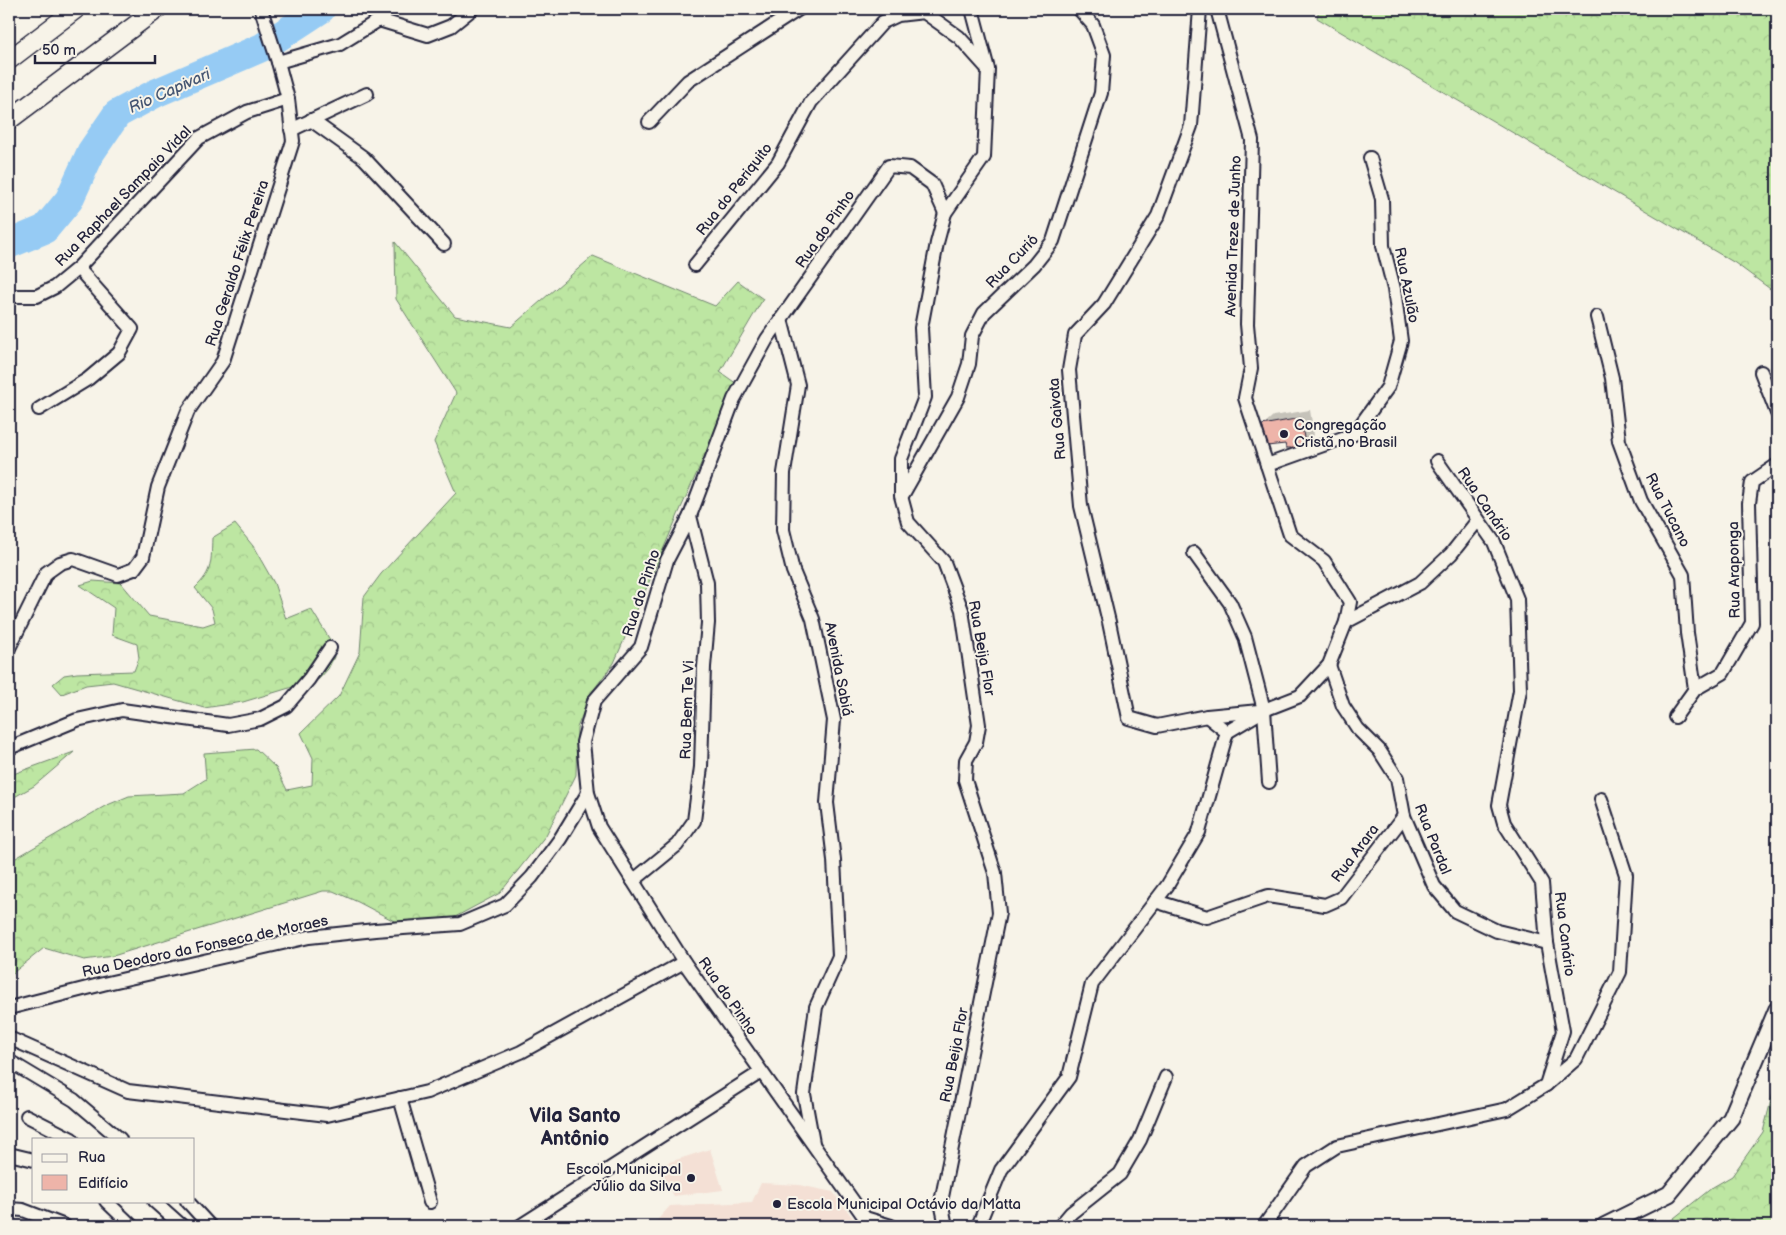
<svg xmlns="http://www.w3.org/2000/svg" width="1786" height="1235" font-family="'Balsamiq Sans',sans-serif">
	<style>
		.built { fill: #f4e0d5 }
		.forest { fill: url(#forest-crowns); stroke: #70846e }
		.shadow { fill: #0003 }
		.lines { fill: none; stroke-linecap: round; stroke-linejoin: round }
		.river { stroke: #96cbf4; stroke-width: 29 }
		.building { fill: #eeb4a9; stroke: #22223b }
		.minor-casing { stroke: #22223b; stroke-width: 16 }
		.tertiary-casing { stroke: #22223b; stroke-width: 19 }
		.secondary-casing { stroke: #22223b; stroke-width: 21 }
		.minor { stroke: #f7f3e8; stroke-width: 12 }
		.tertiary { stroke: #f7f3e8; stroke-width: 15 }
		.secondary { stroke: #f7f3e8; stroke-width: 18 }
		.poi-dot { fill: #22223b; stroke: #f7f3e8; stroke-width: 2 }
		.labels { text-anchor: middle; stroke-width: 4; stroke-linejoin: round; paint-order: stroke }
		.street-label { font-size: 15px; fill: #22223b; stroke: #f7f3e8 }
		.poi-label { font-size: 15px; fill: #22223b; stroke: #f7f3e8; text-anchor: start }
		.water-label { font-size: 16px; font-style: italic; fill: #455572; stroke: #f7f3e8 }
		.district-label { font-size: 20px; font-weight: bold; fill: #22223b; stroke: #f7f3e8 }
	</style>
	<defs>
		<pattern id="forest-crowns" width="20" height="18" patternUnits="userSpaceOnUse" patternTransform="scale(1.25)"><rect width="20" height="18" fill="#bde6a2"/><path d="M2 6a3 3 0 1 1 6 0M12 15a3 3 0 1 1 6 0" fill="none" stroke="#a2c58c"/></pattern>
	</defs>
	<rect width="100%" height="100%" fill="#f7f3e8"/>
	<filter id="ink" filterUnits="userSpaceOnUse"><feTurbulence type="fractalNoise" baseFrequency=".02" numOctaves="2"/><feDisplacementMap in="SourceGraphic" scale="10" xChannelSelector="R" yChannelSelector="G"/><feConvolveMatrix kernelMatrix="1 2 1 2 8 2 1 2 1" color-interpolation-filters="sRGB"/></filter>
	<g filter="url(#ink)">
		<!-- built -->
		<g class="built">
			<path d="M710,1149L723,1190L674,1196L657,1166Z"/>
			<path d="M761,1183L799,1185L833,1192L859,1226H652L670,1206L752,1202Z"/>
		</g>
		<!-- forest -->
		<g class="forest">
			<path d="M1319,9H1777V294L1735,263L1317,18Z"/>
			<path d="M395,242L455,316L511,327L593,256L715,306L738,281L763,299L720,372L737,384L681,508L614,663L591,693L577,728L576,775L546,835L500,893L455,917L427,923H398L358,902L333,891H323L113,956L84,960L44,948L9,976V862L105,806L129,796L184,793L206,779L204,753L256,749L276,768L287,790L312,785L313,758L301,733L339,696L360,652L364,597L381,574L456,493L434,442L456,393L396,299Z"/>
			<path d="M235,524L253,546L274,583L286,619L311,609L332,643L334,657L328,669L319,679L306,683L243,702L204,708L113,682L86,685L62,694L53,684L64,675L77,673L134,671L139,658L137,644L112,635L114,608L80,585L93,581L121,583L149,616L203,626L215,622L212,609L195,588C213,571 211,562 212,538Z"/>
			<path d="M74,752L34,786L9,800V777L16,773Z"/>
			<path d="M1777,1077V1226H1664L1713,1187L1732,1176L1763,1132Z"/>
		</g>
		<!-- shadow -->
		<path class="shadow" d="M1310,410L1314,435L1300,449L1286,442L1263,425L1273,416Z"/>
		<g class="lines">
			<!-- river -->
			<path class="river" d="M9,244L45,229L69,200L91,152L117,114L156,93L263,47L321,9"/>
		</g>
		<!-- building -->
		<path class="building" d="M1301,418L1305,445L1299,446L1300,450L1292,451L1291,448H1286L1285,444L1267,446L1262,425Z"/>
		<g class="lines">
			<!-- minor casing -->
			<g class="minor-casing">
				<g id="minor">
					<path d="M1200,9L1191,126L1158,216L1104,304L1075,335L1069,370L1081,506L1109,622L1129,718L1157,726L1207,716L1227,732"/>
					<path d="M1217,9L1252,140L1247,324L1251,368L1245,398L1290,535L1324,561L1350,602L1346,622L1329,665L1300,696L1264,710L1227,732"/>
					<path d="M278,62L340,44L379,20L428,35L451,26L472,9"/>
					<path d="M311,120L364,158L444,244"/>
					<path d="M649,122L688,81L799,9"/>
					<path d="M291,130L367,94"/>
					<path d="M695,265L778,163L811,102L883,22L898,15L924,12L959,37L986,67"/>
					<path d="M9,296H37L55,287L78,268L199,138L247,112L288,99"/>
					<path d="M1597,317L1612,378L1619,441L1641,501L1683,575L1687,633L1695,689"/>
					<path d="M781,319L798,385L784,473L783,530L793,571L813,619L834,720L827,803L834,860L839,956L816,1007L804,1094L813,1143"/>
					<path d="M1761,372L1777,413"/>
					<path d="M39,409L88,379L119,353L132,329L78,268"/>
					<path d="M1267,465L1354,434L1388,387L1401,341L1394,289L1383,246L1382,199L1370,158"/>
					<path d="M903,494L958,397L969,364L972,336L984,313L1034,265L1053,241L1101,93L1104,55L1093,25L1079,9"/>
					<path d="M1194,553L1230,603L1245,637L1264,710L1269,782"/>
					<path d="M1346,622L1420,583L1451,554L1478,520"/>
					<path d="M9,648L46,573L60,563L73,559L118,575L134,569L143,557L158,487L188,411L223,361L293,141L288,99L278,62L261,9"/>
					<path d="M1329,665L1343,706L1358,729L1379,750L1397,778L1404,816L1434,886L1455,911L1497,931L1547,943"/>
					<path d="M1207,716L1259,711"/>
					<path d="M1675,717L1695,689L1723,673L1752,623L1749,503L1752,482L1777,465"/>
					<path d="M9,748L77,720L122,710L228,725L260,719L286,706L309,679L330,648"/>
					<path d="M633,881L677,845L694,821L701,767L704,667L708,623L707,583L690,516"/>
					<path d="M1155,901L1207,917L1268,896L1325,905L1341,898L1404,816"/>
					<path d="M9,1008L103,984L309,937L375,930L460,924L505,905L532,877L560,839L588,793"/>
					<path d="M9,1038L128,1091L327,1115L427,1092L521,1052L684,962"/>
					<path d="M9,1061L74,1100L120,1139"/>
					<path d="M1546,1085L1576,1059L1620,972L1626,875L1601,799"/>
					<path d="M400,1098L430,1202"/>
					<path d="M27,1116L72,1139"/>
					<path d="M9,1154L34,1160"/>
					<path d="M106,1201L132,1226"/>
					<path d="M154,1201L182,1226"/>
					<path d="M187,1201L210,1226"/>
					<path d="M9,1209L23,1210L65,1226"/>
					<path d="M520,1226L761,1072"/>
					<path d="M891,1226L865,1218L684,962L599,827L588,793L583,742L594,701L641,647L667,560L690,516L734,399L767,339L889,166L910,168L932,184L945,213"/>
					<path d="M946,1226L941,1202L999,913L995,873L965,780L966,760L976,742L979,725L962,610L944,562L908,522L901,496V459L925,397L921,328L937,243L945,213L984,157L988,69L972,9"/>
					<path d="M978,1226L1001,1170L1069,1077L1092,984L1167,886L1199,832L1227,732"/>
					<path d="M1060,1226L1071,1213L1120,1174L1140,1140L1166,1077"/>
					<path d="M1264,1226L1306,1166L1337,1146L1507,1109L1546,1085L1563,1031L1547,943L1542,883L1504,823L1499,805L1520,690L1517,599L1494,542L1437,461"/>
				</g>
			</g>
			<!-- tertiary casing -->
			<g class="tertiary-casing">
				<path id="tertiary" d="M1604,1226L1669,1194L1731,1118L1777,1009"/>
			</g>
			<!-- secondary casing -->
			<g class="secondary-casing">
				<g id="secondary">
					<path d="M9,60L76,9"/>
					<path d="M9,120L157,9"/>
				</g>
			</g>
			<!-- minor -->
			<use href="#minor" class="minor"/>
			<!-- tertiary -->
			<use href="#tertiary" class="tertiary"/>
			<!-- secondary -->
			<use href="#secondary" class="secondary"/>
		</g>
	</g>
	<!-- markers -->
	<g class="poi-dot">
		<circle cx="1284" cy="434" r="5"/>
		<circle cx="691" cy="1178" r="5"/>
		<circle cx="777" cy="1204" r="5"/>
	</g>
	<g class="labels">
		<!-- street labels -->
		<g class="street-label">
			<text transform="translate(734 189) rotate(-52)" y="5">Rua do Periquito</text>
			<text transform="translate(123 196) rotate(-46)" y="5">Rua Raphael Sampaio Vidal</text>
			<text transform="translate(825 229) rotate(-55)" y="5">Rua do Pinho</text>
			<text transform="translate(1233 236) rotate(-88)" y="5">Avenida Treze de Junho</text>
			<text transform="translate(1012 261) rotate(-46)" y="5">Rua Curió</text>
			<text transform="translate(237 263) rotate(-72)" y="5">Rua Geraldo Félix Pereira</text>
			<text transform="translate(1407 285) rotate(79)" y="5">Rua Azulão</text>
			<text transform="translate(1057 419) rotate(-95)" y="5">Rua Gaivota</text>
			<text transform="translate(1485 504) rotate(56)" y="5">Rua Canário</text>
			<text transform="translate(1668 510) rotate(63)" y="5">Rua Tucano</text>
			<text transform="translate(1734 570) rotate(-91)" y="5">Rua Araponga</text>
			<text transform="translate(641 593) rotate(-72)" y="5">Rua do Pinho</text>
			<text transform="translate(982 648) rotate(80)" y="5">Rua Beija Flor</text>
			<text transform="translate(839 669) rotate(79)" y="5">Avenida Sabiá</text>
			<text transform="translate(687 710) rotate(-88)" y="5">Rua Bem Te Vi</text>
			<text transform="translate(1433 839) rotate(68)" y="5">Rua Pardal</text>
			<text transform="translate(1355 853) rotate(-53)" y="5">Rua Arara</text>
			<text transform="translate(1565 934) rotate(83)" y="5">Rua Canário</text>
			<text transform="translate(205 946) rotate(-12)" y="5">Rua Deodoro da Fonseca de Moraes</text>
			<text transform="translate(728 996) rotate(55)" y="5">Rua do Pinho</text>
			<text transform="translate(954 1055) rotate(-79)" y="5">Rua Beija Flor</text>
		</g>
		<!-- poi labels -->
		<g class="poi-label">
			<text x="1294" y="430">Congregação<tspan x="1294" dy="17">Cristã no Brasil</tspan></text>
			<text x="681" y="1174" text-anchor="end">Escola Municipal<tspan x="681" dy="17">Júlio da Silva</tspan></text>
			<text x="787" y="1209">Escola Municipal Octávio da Matta</text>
		</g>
		<!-- water labels -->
		<g class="water-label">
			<text transform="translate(169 90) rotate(-24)" y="6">Rio Capivari</text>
		</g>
		<!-- district labels -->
		<g class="district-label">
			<text x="575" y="1122">Vila Santo<tspan x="575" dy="23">Antônio</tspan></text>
		</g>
	</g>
	<!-- margin -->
	<rect width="1786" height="1235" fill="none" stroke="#f7f3e8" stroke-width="30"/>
	<rect x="15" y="15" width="1756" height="1205" fill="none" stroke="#22223b" stroke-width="2" filter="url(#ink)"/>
	<!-- legend -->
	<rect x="32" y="1138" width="162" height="65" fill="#f7f3e8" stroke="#a29fa3"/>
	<rect x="42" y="1154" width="25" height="8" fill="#f7f3e8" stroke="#a29fa3"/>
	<text x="78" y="1162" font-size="15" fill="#22223b">Rua</text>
	<rect x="42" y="1175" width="25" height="15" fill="#eeb4a9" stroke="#a29fa3"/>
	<text x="78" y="1188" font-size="15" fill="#22223b">Edifício</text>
	<!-- scale -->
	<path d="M35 55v8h120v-8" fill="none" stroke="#22223b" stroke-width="2.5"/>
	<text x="42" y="55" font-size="15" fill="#22223b" stroke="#f7f3e8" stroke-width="4" paint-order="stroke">50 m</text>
</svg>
